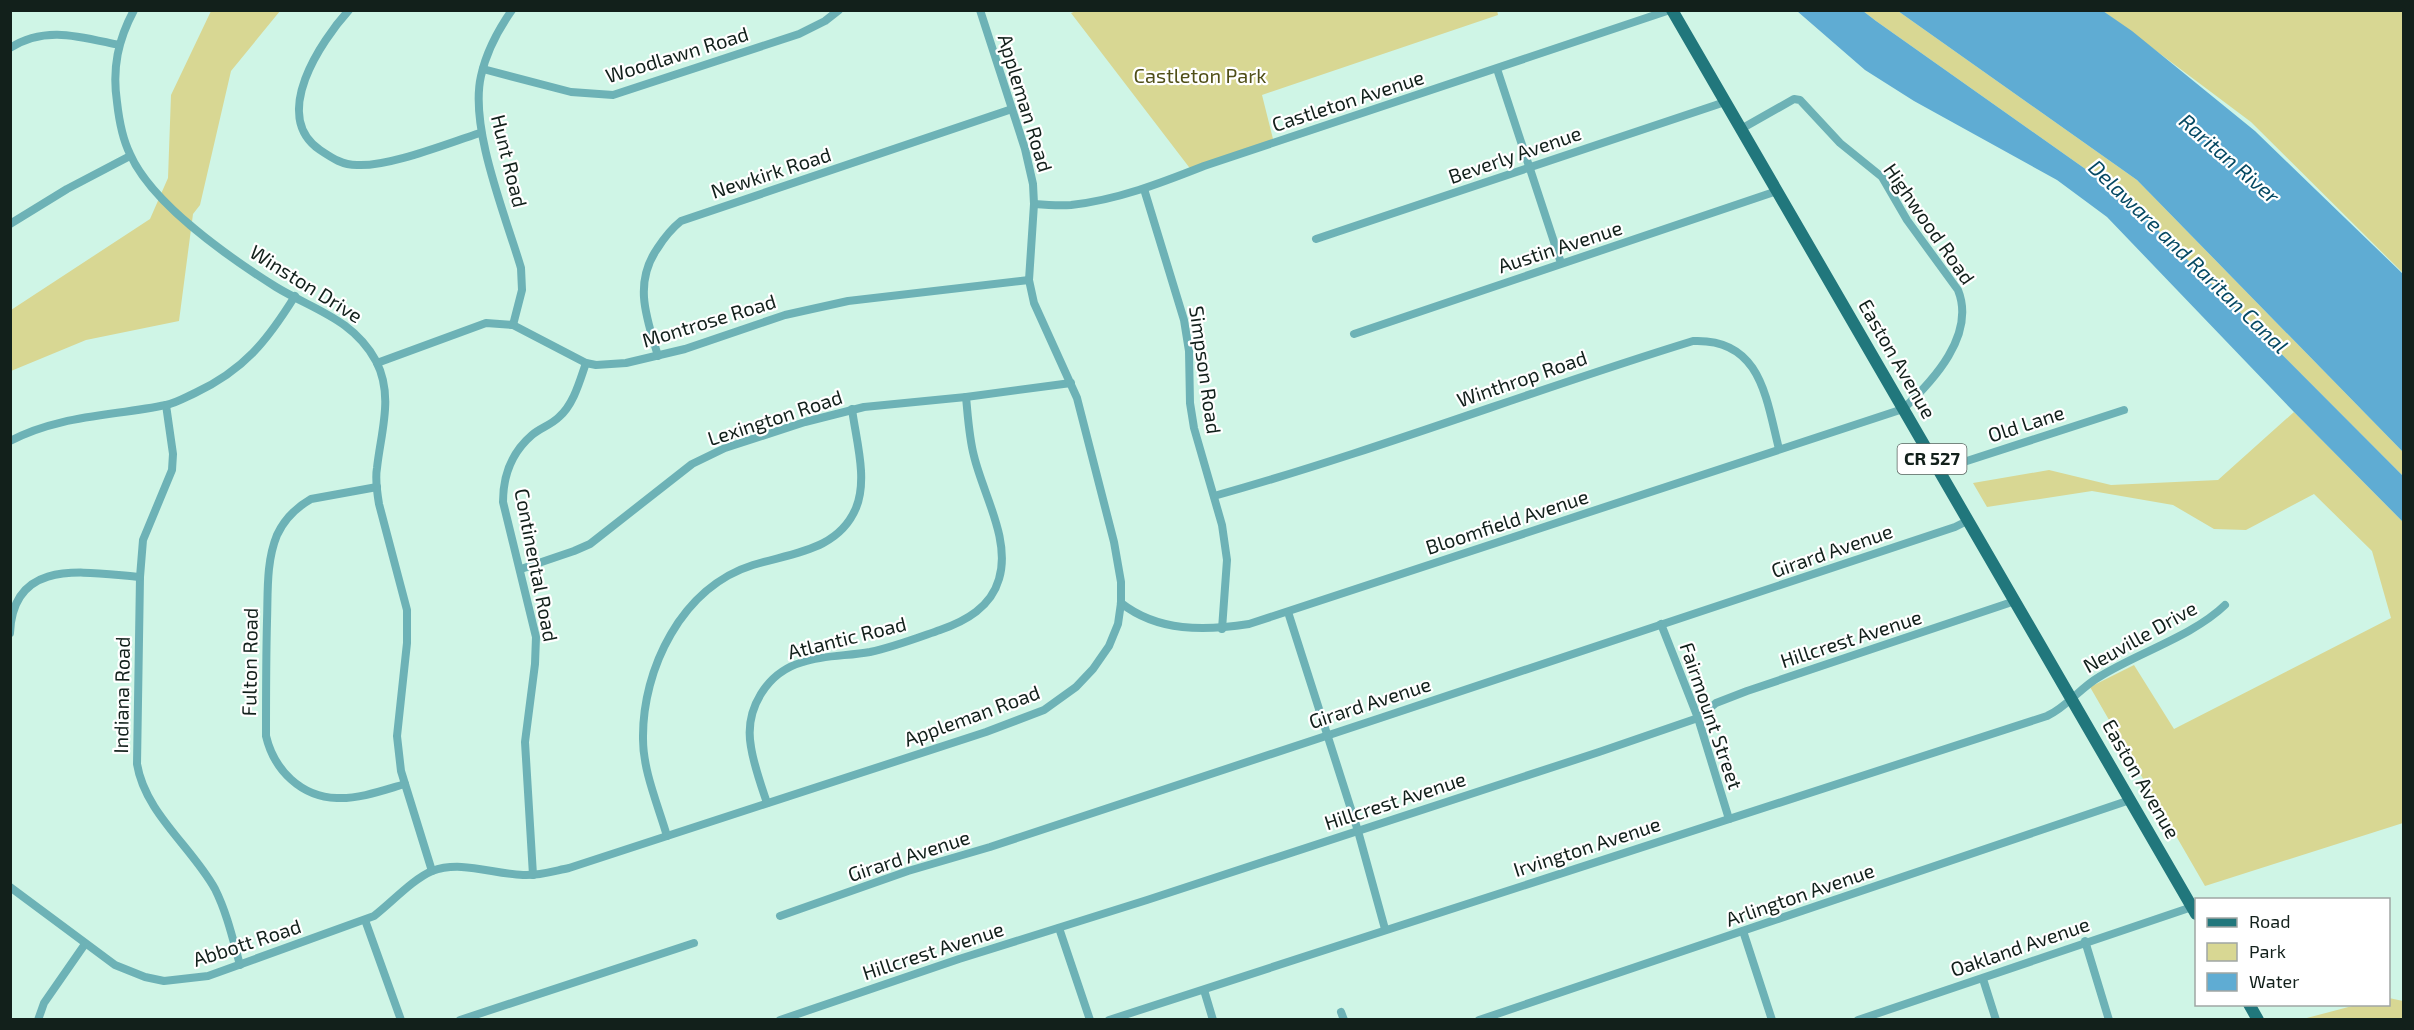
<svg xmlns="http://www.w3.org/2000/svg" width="2414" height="1030" font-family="'Exo 2',sans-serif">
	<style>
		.green { fill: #d8d793 }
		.water { fill: #5facd3 }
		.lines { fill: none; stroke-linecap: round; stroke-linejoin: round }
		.street { stroke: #6db2b6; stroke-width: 8 }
		.primary { stroke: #21777c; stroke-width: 12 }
		.labels { text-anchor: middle; stroke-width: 4.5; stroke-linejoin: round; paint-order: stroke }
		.shield { fill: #fff; stroke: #59635f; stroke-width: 1.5 }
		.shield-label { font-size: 18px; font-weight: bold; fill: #12201b }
		.street-label { font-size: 20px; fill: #12201b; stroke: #fff }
		.park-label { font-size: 20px; fill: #504f18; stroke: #fff }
		.water-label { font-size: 21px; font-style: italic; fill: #054963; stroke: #fff }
	</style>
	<rect width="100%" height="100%" fill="#cff5e6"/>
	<!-- green -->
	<g class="green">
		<path d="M1079,10H1497L1498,15L1262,95L1274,143L1192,171L1071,13Z"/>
		<path d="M211,11H280L231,71L200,205L193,214L179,321L86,340L11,371V310L150,219L168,178L171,95Z"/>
		<path d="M1863,11H1898L2137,180L2403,452V476L2125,197L1876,21Z"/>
		<path d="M2103,11H2403V273L2251,122Z"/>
		<path d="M2294,412L2403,522V823L2205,886L2090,687L2134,665L2174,729L2391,618L2372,551L2314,494L2246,530L2214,529L2173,505L2092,491L1987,507L1973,483L2049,470L2111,485L2218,480Z"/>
		<path d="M2389,998L2403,1001V1019H2303L2356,1005L2388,1004Z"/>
	</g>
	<!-- water -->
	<g class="water">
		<path d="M1797,11H1863L1876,21L2125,197L2403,476V522L2294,412L2107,217L2057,180L1914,101L1865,70Z"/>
		<path d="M1898,11H2103L2132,31L2255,131L2403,274V452L2137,180Z"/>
	</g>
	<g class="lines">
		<!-- street -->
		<g class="street">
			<path d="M134,10C118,40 112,68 117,102C119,120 122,138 130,154C152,204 230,258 276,287C314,310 353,319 376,361C394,396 381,431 377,468C375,479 377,492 379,504L407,610V643L397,736L401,771L432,871"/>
			<path d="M349,10C321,41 270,116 320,150C332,158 342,165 357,165C389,167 448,143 480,133"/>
			<path d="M512,10C498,30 486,53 481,76C469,128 506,217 521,268L522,290L513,325"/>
			<path d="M10,48C45,25 81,37 119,45"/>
			<path d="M483,69L571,92L613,95L799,34L825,21L839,10"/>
			<path d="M1497,69L1561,263"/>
			<path d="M1144,189L1184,320L1189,351L1190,403L1194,428L1222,525L1227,560L1222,629"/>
			<path d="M1034,204C1046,205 1059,206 1071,205C1117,200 1161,183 1204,166L1670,10"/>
			<path d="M10,224L67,189L130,156"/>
			<path d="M1316,239L1725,102"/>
			<path d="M1354,334L1777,191"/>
			<path d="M658,356C647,319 633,284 657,249C664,238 671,229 681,221L1012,109"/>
			<path d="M377,363L486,323L513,325L586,363L596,365L626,363L685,349L785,315L848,301L1029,280"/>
			<path d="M166,405L173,454L172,470L143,540L140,577L137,764C145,813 192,847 215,889C227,913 233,940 240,965"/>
			<path d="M10,441C59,415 113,416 166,405C176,403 186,397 195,393C244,370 267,341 295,296"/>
			<path d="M1939,470L2124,410"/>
			<path d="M377,487L311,499C297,507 284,520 277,535C266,562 268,592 267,621C266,659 266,698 266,736C274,770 301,797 337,798C360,799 384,790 405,784"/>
			<path d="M1214,496C1376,451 1533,390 1693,341C1761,338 1766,398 1779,449"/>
			<path d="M521,569L574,551L590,544L692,464L725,448L805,422L864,407L966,397L1071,383"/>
			<path d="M1121,603C1158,632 1205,631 1249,624L1903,409C1933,381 1976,335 1958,290L1907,220L1882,177L1840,143L1800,100L1794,99L1741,129"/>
			<path d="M1288,612L1358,831L1385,929"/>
			<path d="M1661,624L1698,718L1729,819"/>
			<path d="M10,633C13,556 87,573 140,577"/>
			<path d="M767,803C761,785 754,766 751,747C744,709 767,672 803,662C824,655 848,656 870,652C894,647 917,638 940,630C966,621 991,607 999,579C1011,540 983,494 974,456C969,437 968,417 966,397"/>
			<path d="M667,836C658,805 643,771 643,739C642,669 682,587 753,565C791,553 838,551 856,508C868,479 856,440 852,409"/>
			<path d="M533,875L525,742L535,664L536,637L503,502C503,476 511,453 532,435C540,428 551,425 559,417C574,404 580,380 586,363"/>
			<path d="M10,887L115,965L145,977L164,981L208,976L374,916C391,903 413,879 432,871C461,860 493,874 523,875C538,876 554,871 569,868L986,732L1044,710L1076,687L1093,669L1109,646L1118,624L1121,603V582L1114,542L1077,398L1034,303L1029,280L1034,204L1033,184L1025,149L980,10"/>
			<path d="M780,916L908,871L990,847C1312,741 1633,634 1955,527L1969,520"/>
			<path d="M365,920L401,1020"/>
			<path d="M1059,928L1090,1020"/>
			<path d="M1743,931L1772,1020"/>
			<path d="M2085,941L2109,1020"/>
			<path d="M1983,979L1996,1020"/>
			<path d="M1204,990L1213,1020"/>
			<path d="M1341,1012L1344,1020"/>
			<path d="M38,1020L44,1003L85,944"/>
			<path d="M460,1020L694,943"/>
			<path d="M780,1020L959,959L1147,900L1599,752L1698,718L1716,703L1747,691L2015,601"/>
			<path d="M1109,1020L2047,716C2067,707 2080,688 2099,677C2137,653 2193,636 2225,605"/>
			<path d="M1479,1020L2130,800"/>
			<path d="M1858,1020L2192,907"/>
		</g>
		<!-- primary -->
		<g class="primary">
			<path d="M1672,10L2196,914"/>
			<path d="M2249,1004L2258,1020"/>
		</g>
	</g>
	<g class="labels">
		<!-- shield labels -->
		<rect class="shield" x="1897.5" y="444" width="69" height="30" rx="4.5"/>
		<g class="shield-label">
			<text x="1932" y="465">CR 527</text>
		</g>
		<!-- street labels -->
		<g class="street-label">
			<text transform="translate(677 55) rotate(-17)" y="7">Woodlawn Road</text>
			<text transform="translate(1348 101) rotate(-18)" y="7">Castleton Avenue</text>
			<text transform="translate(1025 103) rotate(73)" y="7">Appleman Road</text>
			<text transform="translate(1515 155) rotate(-19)" y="7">Beverly Avenue</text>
			<text transform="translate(509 161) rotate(76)" y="7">Hunt Road</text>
			<text transform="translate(771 173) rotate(-18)" y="7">Newkirk Road</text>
			<text transform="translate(1929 224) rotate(55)" y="7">Highwood Road</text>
			<text transform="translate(1560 247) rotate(-18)" y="7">Austin Avenue</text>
			<text transform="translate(306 284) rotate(32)" y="7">Winston Drive</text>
			<text transform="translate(709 321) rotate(-17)" y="7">Montrose Road</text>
			<text transform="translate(1897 359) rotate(60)" y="7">Easton Avenue</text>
			<text transform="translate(1205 370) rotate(82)" y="7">Simpson Road</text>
			<text transform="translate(1522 379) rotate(-19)" y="7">Winthrop Road</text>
			<text transform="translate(775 418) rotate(-18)" y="7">Lexington Road</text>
			<text transform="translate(2026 424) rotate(-18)" y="7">Old Lane</text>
			<text transform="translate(1507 522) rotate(-18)" y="7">Bloomfield Avenue</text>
			<text transform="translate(1832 551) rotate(-19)" y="7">Girard Avenue</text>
			<text transform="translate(536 565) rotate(79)" y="7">Continental Road</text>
			<text transform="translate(2140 637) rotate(-29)" y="7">Neuville Drive</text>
			<text transform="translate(847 638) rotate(-14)" y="7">Atlantic Road</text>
			<text transform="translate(1851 639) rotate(-18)" y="7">Hillcrest Avenue</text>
			<text transform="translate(250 662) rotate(-89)" y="7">Fulton Road</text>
			<text transform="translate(122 695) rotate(-89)" y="7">Indiana Road</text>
			<text transform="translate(1370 703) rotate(-18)" y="7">Girard Avenue</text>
			<text transform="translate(972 716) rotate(-20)" y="7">Appleman Road</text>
			<text transform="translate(1711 716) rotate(71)" y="7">Fairmount Street</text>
			<text transform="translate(2141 779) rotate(60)" y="7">Easton Avenue</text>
			<text transform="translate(1395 801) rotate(-18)" y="7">Hillcrest Avenue</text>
			<text transform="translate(1587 847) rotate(-18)" y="7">Irvington Avenue</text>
			<text transform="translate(909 856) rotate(-18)" y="7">Girard Avenue</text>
			<text transform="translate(1800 895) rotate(-19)" y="7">Arlington Avenue</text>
			<text transform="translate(247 943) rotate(-18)" y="7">Abbott Road</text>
			<text transform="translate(2020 947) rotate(-19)" y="7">Oakland Avenue</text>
			<text transform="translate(933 951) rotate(-18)" y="7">Hillcrest Avenue</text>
		</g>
		<!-- park labels -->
		<g class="park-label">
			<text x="1200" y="83">Castleton Park</text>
		</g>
		<!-- water labels -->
		<g class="water-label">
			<text transform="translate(2229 159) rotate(41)" y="7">Raritan River</text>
			<text transform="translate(2188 257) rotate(44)" y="7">Delaware and Raritan Canal</text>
		</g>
	</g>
	<!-- border -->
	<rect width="2414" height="1030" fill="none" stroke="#12201b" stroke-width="24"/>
	<!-- legend -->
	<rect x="2195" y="898" width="195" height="108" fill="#ffffff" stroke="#a0a6a4" stroke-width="1.5"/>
	<rect x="2207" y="918" width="30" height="9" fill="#21777c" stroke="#a0a6a4" stroke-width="1.5"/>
	<text x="2249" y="928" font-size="18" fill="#12201b">Road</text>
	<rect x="2207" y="943" width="30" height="18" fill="#d8d793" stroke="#a0a6a4" stroke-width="1.5"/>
	<text x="2249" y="958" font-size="18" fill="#12201b">Park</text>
	<rect x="2207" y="973" width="30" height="18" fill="#5facd3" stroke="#a0a6a4" stroke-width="1.5"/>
	<text x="2249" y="988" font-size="18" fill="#12201b">Water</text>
</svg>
